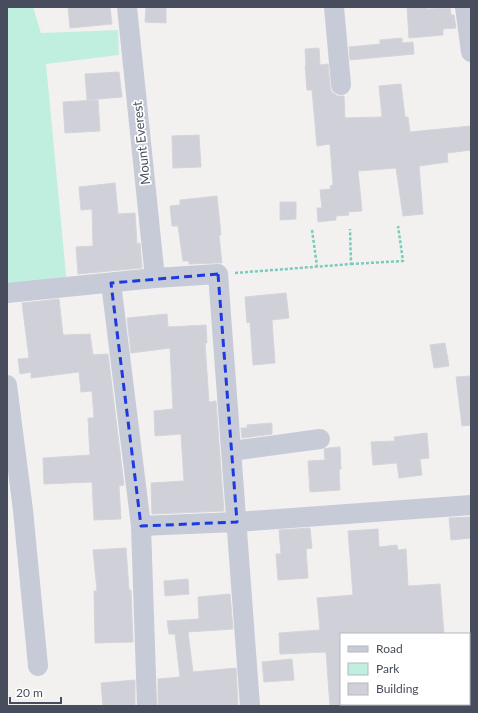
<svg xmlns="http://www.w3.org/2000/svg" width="478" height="713" font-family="Lato,sans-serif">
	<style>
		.green { fill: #c0efe0 }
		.building { fill: #d0d1d8; stroke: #d4d4db }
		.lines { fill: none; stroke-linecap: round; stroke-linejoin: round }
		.path { stroke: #79ccbb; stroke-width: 2.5; stroke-dasharray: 3 2; stroke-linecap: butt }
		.street { stroke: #c7cbd8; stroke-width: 20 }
		.marked { fill: none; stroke: #1d3ae0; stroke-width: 3; stroke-dasharray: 8 5; stroke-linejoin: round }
		.labels { text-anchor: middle; stroke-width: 3.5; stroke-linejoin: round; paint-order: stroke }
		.street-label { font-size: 13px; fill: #484d5e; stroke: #fff }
	</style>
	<rect width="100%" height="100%" fill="#f3f1f0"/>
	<!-- green -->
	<path class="green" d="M7,7H33L41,33L118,30L119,55L46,64L67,285L8,289L7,277Z"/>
	<!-- building -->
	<g class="building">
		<path d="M68,7H110L112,24L70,28Z"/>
		<path d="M407,7H426L427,9L450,8L451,15H454L456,28L443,29V35L409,38Z"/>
		<path d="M146,8H166V23L145,22Z"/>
		<path d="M402,38V43L413,42L414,54L350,60L349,47L380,44V40Z"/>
		<path d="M319,48L320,65L328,64L330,86L331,91L337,96H344L345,118L382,117L379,86L401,84L405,117H408L410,132L471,126V150L447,153L448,162L419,166L423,214L403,216L396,168L358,171L362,211L348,212L349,215L336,216V220L318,222L317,208H322L320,190L331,189L330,186L333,185L330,144L317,146L312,90H307L305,66H306L305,49Z"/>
		<path d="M119,72L122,97L87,100L85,74Z"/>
		<path d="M98,100L100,131L65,133L63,102Z"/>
		<path d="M199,135L201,167L173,168L172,136Z"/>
		<path d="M115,183L118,214L135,213L137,244L140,243L142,268L78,274L76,247L93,246L92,209L81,210L79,187Z"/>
		<path d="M217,196L221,235H219L222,263H217L189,264V261H183L178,226H172L170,206L180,205V200Z"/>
		<path d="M280,202H296V219L280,220Z"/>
		<path d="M286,293L289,318L272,320L275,363L253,365L250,322L247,323L245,297Z"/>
		<path d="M59,299L63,335L90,334L93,355L108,354L124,485L119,486L121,519L94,520L92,482L44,484L43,458L90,455L88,418H94L92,391L81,392L79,372L31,378V372L20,374L18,359L29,358L22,303Z"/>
		<path d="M167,314L168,327L206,325L207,343H205L209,402L216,401L224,511L152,514L151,483L184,481L181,434L155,436L154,411L173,409L170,348L131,353L127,318Z"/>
		<path d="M445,343L449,366L434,368L430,345Z"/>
		<path d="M470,376L471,425L462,426L456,377Z"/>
		<path d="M272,423V434L242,438L241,428H247V425Z"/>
		<path d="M427,433L429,458L420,459L422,475L399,478L397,463L373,465L371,442L395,441L394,437Z"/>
		<path d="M340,447L341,469H339L340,490L310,492L308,461L325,460L324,449L328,448Z"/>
		<path d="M471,517V538L451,540L449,518Z"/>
		<path d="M310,528L312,548L306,549L308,578L278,580L276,554H281L279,530Z"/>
		<path d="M378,529L379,547L397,545L398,550L406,549L408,586L440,584L444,634H341V706H330L326,652L280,654L279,633L320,630L317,598L353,595L348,531Z"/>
		<path d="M126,548L129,590H131L133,642L95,643L94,591H97L93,550Z"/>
		<path d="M188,579L189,594L165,596L164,581Z"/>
		<path d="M230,594L233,629L188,632L193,672L236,668L238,706H158V679L180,677L175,634H169L167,621L199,619L198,597Z"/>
		<path d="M292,659L294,680L264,682L262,662Z"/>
		<path d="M135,680V706H103L101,683Z"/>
	</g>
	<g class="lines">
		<!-- path -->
		<g class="path">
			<path d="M312,230L317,266"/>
			<path d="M351,264L403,261L398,226"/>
			<path d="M235,273L351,264L350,229"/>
		</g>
		<!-- street -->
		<g class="street">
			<path d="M127,7L155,278"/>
			<path d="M334,7L341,85"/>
			<path d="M465,7L471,52"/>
			<path d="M111,283L141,526L147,706"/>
			<path d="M7,293L155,278L218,274L250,706"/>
			<path d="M7,385L23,510L38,666"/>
			<path d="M232,451L320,439"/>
			<path d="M141,526L237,522L471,505"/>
			<path d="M469,700H471"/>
			<path d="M396,706L422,704"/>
		</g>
	</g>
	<!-- marked area -->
	<path class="marked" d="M218,274L237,522L141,526L111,283Z"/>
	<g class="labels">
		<!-- street labels -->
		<g class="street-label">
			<text transform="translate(141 143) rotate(-96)" y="5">Mount Everest</text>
		</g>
	</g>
	<!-- border -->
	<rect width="478" height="713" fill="none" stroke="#484d5e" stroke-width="16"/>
	<!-- legend -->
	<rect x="340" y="633" width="130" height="72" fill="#ffffff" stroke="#b6b8bf"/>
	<rect x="348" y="646" width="20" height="6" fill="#c7cbd8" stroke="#b6b8bf"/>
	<text x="376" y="653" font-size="12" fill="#484d5e">Road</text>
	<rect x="348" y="663" width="20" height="12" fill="#c0efe0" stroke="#b6b8bf"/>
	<text x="376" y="673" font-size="12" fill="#484d5e">Park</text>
	<rect x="348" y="683" width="20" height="12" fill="#d0d1d8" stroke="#b6b8bf"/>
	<text x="376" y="693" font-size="12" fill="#484d5e">Building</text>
	<!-- scale -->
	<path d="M10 697v6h51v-6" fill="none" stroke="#484d5e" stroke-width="2"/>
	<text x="16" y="697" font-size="12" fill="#484d5e" stroke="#ffffff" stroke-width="3" paint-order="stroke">20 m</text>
</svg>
